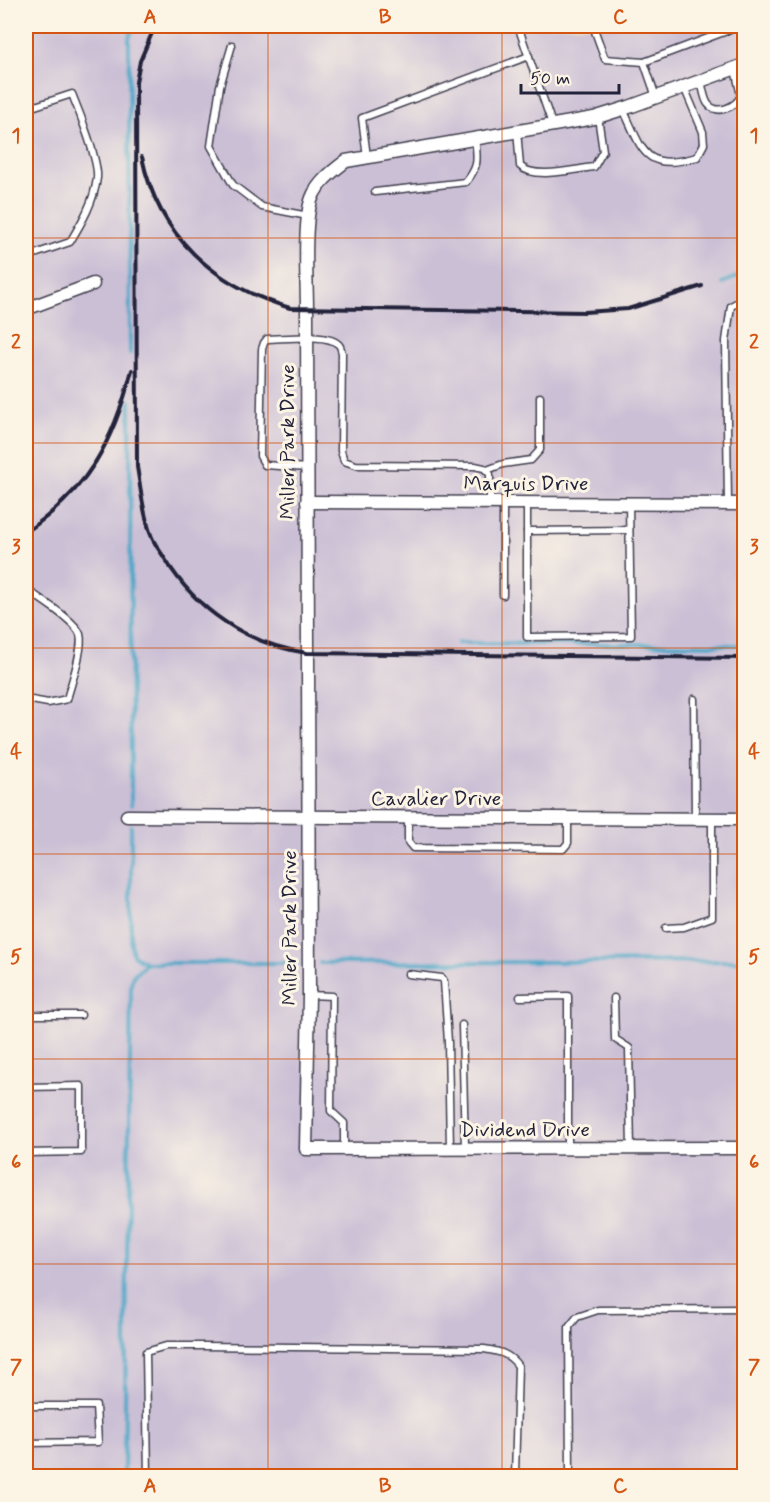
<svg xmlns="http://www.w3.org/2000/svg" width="770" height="1502" font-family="Mynerve,sans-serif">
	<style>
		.industrial { fill: #cbbfd5 }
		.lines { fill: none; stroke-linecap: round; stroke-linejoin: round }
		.stream { stroke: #48a6c7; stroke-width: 4 }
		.lane-casing { stroke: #403e4e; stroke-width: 9 }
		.street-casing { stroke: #403e4e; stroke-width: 15 }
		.lane { stroke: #fff; stroke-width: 6 }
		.street { stroke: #fff; stroke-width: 12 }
		.rail { stroke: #22223b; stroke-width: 4 }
		.grid { fill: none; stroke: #d45411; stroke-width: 1.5; stroke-opacity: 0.55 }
		.labels { text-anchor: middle; stroke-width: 6; stroke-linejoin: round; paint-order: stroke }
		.street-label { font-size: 21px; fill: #22223b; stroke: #fcf5e5 }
		.neatline { fill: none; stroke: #d45411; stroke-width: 2 }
		.grid-label { font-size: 20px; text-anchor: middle; font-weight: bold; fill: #d45411 }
	</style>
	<rect width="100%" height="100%" fill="#fcf5e5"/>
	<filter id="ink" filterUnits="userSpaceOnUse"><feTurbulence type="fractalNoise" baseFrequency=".0167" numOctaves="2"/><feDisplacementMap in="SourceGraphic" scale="12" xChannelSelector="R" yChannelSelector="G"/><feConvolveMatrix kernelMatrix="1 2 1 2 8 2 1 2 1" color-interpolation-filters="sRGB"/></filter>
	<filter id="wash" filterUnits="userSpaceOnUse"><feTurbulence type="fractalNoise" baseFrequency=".008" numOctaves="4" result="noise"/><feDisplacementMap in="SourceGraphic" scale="24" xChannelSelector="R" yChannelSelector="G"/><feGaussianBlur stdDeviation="1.35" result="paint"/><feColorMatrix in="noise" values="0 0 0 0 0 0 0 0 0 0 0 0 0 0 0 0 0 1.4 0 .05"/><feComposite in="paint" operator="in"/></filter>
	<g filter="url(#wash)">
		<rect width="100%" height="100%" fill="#ebddb9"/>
		<!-- industrial -->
		<rect class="industrial" x="26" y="26" width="718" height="1450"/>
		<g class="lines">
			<!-- stream -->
			<g class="stream">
				<path d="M722,283L744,274"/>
				<path d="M130,353L129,38L134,26"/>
				<path d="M130,401L131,805"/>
				<path d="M458,643L744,645"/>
				<path d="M131,826V944L133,955L146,963H298"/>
				<path d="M320,963L744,961"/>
				<path d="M124,1476L131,984L133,976L146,963"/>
			</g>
		</g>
	</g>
	<g filter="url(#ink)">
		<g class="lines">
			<!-- lane casing -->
			<g class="lane-casing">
				<g id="lane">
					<path d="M518,26L552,124"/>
					<path d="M593,26L605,59L644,62"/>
					<path d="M232,45L220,86L211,146L233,185L262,207L308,216"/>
					<path d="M701,81C703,88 704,99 708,104C718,116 736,106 741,96L735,69"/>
					<path d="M656,97L644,62L740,26"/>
					<path d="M26,109L72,94C79,111 99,162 97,178C94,202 82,222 70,242L26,257"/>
					<path d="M623,109C643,151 644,172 697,157L704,144L703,132L684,87"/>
					<path d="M517,130L520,166C534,180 575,169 594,167L603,151L598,117"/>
					<path d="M367,157L362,118L529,56"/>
					<path d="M375,192L466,182C480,165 477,158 475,137"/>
					<path d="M307,468L265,465L260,456L262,349L264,343L267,339C283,339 327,333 338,344C341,346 341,350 342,353L341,451L344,461L356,465L475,466L484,468L490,474V503"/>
					<path d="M487,470L503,464L531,460L540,450V397"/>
					<path d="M503,503V595"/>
					<path d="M527,503V637L631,636L629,503"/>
					<path d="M728,504L726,341L731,306L744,299"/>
					<path d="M527,531L629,530"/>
					<path d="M26,589C38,598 75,620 80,634C84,648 71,684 67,699L48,703L26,699"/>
					<path d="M694,699L695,819"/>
					<path d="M408,817V842L413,848L563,849L568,843V819"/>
					<path d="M666,928L684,927L712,917V819"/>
					<path d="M408,974L442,978L444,981L448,1042L450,1148"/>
					<path d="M309,995L332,996L331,1111L344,1123V1149"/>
					<path d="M520,997L568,996V1148"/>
					<path d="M614,998L615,1039L629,1048L631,1148"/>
					<path d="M26,1015H81"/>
					<path d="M462,1025L465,1148"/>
					<path d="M26,1087L81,1086V1152L26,1153"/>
					<path d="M26,1406H96L98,1442L26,1443"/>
					<path d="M148,1476L146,1352L166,1346H203L484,1349C499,1351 510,1354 518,1366L515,1476"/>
					<path d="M570,1476L569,1327L577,1317L598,1310L744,1309"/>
				</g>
			</g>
			<!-- street casing -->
			<g class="street-casing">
				<g id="street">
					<path d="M744,65L629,107L594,118L346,161C333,171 318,182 312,198C303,221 307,283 307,309L309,995L306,1149L744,1148"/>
					<path d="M26,309L93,284"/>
					<path d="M307,502L744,504"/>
					<path d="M127,816L744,819"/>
				</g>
			</g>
			<!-- lane -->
			<use href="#lane" class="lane"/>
			<!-- street -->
			<use href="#street" class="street"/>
			<!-- rail -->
			<g class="rail">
				<path d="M155,26L140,61L136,82L137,467C141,490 143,514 151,535C154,544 161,552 165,559C197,611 247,644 307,653L744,658"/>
				<path d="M142,157C158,236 215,286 290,308L585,312L628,309L702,286"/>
				<path d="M26,532C89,489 113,442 132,370"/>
			</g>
		</g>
	</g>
	<!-- grid -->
	<path class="grid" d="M268,26V1476M502,26V1476M26,238H744M26,443H744M26,648H744M26,854H744M26,1059H744M26,1264H744"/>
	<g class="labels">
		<!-- street labels -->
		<g class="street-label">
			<text transform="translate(287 442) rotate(-90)" y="7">Miller Park Drive</text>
			<text x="526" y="490">Marquis Drive</text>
			<text x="436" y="805">Cavalier Drive</text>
			<text transform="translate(289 928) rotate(-90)" y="7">Miller Park Drive</text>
			<text x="525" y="1136">Dividend Drive</text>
		</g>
	</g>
	<!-- margin -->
	<rect width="770" height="1502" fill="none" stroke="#fcf5e5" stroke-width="66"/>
	<!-- scale -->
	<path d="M521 84v9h98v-9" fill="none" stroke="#22223b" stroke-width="3"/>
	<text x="530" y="84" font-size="18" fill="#22223b" stroke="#fcf5e5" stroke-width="4.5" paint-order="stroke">50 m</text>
	<rect x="33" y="33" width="704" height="1436" class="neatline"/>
	<g class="grid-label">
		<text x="150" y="23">A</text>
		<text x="385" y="23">B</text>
		<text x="620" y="23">C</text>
		<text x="16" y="142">1</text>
		<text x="754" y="142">1</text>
		<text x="16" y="348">2</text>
		<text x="754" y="348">2</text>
		<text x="16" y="553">3</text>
		<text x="754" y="553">3</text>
		<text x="16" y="758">4</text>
		<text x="754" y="758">4</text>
		<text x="16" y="963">5</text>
		<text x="754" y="963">5</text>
		<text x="16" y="1168">6</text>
		<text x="754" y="1168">6</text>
		<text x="16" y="1373">7</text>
		<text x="754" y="1373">7</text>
		<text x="150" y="1492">A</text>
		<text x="385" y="1492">B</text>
		<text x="620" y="1492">C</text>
	</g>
</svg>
